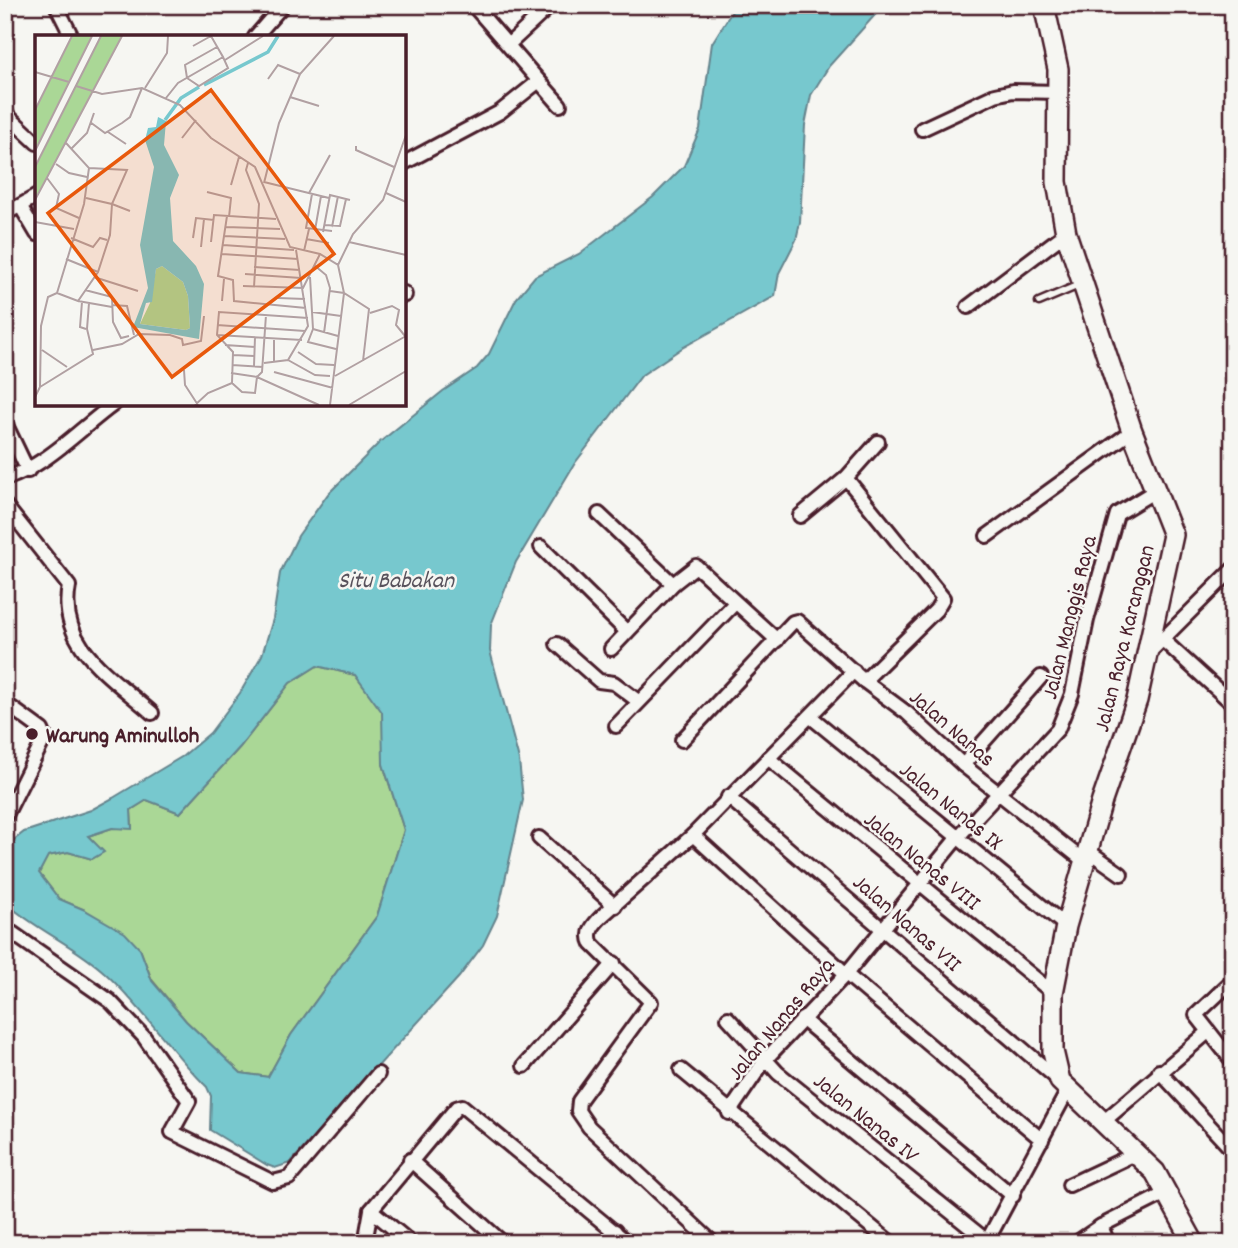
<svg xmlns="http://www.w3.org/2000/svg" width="1238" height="1248" font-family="Dekko,sans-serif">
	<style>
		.green { fill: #aad796; stroke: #7a7b60; stroke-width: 2 }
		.water { fill: #77c8ce; stroke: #65848d; stroke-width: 2; fill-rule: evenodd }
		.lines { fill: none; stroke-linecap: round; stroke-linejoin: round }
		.lane-casing { stroke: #4a1f2b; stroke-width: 11 }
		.street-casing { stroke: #4a1f2b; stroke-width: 18 }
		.secondary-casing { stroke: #4a1f2b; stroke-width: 24 }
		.lane { stroke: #f6f6f2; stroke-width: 6 }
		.street { stroke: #f6f6f2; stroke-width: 12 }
		.secondary { stroke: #f6f6f2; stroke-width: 19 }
		.poi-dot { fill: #4a1f2b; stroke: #f6f6f2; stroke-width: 2.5 }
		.labels { text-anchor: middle; stroke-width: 5; stroke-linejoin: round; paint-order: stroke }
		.street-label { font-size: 23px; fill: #4a1f2b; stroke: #f6f6f2 }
		.poi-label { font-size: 23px; font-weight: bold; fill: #4a1f2b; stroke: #f6f6f2; text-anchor: start }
		.water-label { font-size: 24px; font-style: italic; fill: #58525c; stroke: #f6f6f2 }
		.inset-river { fill: none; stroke: #77c8ce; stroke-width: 3.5 }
		.inset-road { fill: none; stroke: #b1a0a2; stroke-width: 2 }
		.view { fill: #e8590c; fill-opacity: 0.15; stroke: #e8590c; stroke-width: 3.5 }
		.inset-edge { fill: none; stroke: #4a1f2b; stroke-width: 3.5 }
	</style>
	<rect width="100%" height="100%" fill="#f6f6f2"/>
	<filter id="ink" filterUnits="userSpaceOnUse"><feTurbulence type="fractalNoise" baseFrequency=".0143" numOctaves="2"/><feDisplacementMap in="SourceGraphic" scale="14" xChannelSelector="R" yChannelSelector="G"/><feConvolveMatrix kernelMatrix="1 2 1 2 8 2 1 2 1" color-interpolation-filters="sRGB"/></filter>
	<g filter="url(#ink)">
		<!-- green -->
		<path class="green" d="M317,666L355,675L383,712V764L404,830L377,916L291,1035L268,1077L241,1073L186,1021L152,980L140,949L85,910L59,899L39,873L47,856L68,852L92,859L103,852L88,836L112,828H132L131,810L147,800L180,813L240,747L290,683Z"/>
		<!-- water -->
		<path class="water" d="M736,5H884L829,66L811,95L805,125L800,222L796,240L779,273L775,296L682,348L642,375L575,463L516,562L491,625L490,651L519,760L523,800L497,916L483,945L459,977L290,1163L275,1168L267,1165L210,1130L211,1096L207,1087C171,1052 143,1008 106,974C76,946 36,930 5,902V847L24,832L91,810L113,798L183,756L210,733L240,693L262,655L273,619L280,573L298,536L328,494L380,442L443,391L477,368L489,354L516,299L535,276L579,254L653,197L684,166L700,129L712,43ZM317,666L355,675L382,712L383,764L404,830L377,916L291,1035L268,1077L241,1073L186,1021L152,981L140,949L125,933L85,910L59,899L39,873L48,856L68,852L92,859L104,852L88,836L112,828L132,829L131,810L147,800L180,813L240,747L290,683Z"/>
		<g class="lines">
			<!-- lane casing -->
			<g class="lane-casing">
				<path id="lane" d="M1039,302L1079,285"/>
			</g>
			<!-- street casing -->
			<g class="street-casing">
				<g id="street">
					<path d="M56,5L72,37"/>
					<path d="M255,37L283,5"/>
					<path d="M509,44L551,5"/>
					<path d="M539,81L560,105"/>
					<path d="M5,113L37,143"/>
					<path d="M922,129L995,95L1013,91L1059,92"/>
					<path d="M404,163L500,112L539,81L473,5"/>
					<path d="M21,207L37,234"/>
					<path d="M5,214L37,196"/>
					<path d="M404,293L405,295"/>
					<path d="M968,307L1066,233"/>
					<path d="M5,423L28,471"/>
					<path d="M846,478L943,598L936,610L864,681"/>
					<path d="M5,479C49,464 77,431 114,404"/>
					<path d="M5,505L69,586C57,646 112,677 152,713"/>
					<path d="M599,514L673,584"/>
					<path d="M800,516L846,478L878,442"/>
					<path d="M987,536L1132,431"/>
					<path d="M541,547L627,632"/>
					<path d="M1163,640L1233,704"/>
					<path d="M557,644L599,681L614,683L638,701"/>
					<path d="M611,649L673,584L696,566L777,640"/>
					<path d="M1149,653L1233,569"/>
					<path d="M5,703L42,730L45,737L5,817"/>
					<path d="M811,717L1066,926"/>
					<path d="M616,726L735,603"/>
					<path d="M682,740L793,622L797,621L864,681L907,713L963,765L1084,861"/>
					<path d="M768,758L1053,993"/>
					<path d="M963,765L1041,677"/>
					<path d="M728,797L1060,1081"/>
					<path d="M693,835L846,974L1042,1140"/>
					<path d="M539,838L615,906"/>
					<path d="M1087,850L1121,874"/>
					<path d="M5,928L110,1001L144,1037L189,1101L172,1132L273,1182L289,1178L378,1074"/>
					<path d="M1233,980L1196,1015L1233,1062"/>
					<path d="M728,1018L778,1073L987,1241"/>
					<path d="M802,1019L1013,1196"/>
					<path d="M524,1066L614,963"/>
					<path d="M681,1070L891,1243"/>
					<path d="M1159,1071L1233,1151"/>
					<path d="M729,1113L765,1060L846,974L958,837L1058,729L1072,694L1087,620L1117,514L1155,491"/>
					<path d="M1103,1122L1207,1033"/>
					<path d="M410,1160L503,1243"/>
					<path d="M1069,1185L1137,1153"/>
					<path d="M371,1210L411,1243"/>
					<path d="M1101,1226L1108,1243"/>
					<path d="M365,1243L371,1210L456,1108L462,1106L628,1243"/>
					<path d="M606,1243L615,1231"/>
					<path d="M713,1243L589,1127L578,1111L579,1101L651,1002L592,944C586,932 594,924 602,916L693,835L854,671"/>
					<path d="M986,1243L1068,1090"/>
					<path d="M1076,1243L1101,1226L1168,1192"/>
				</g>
			</g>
			<!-- secondary casing -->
			<g class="secondary-casing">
				<path id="secondary" d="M1044,5L1058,69L1057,182L1066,233L1132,431L1173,535L1137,700L1102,801L1066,926L1053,993V1051L1060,1081L1155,1172L1194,1243"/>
			</g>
			<!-- lane -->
			<use href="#lane" class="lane"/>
			<!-- street -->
			<use href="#street" class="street"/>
			<!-- secondary -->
			<use href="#secondary" class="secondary"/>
		</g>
	</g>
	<!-- markers -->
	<circle class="poi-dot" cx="32" cy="734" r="7"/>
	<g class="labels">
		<!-- street labels -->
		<g class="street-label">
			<text transform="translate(1068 617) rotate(-76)" y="8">Jalan Manggis Raya</text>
			<text transform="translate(1123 638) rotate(-76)" y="8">Jalan Raya Karanggan</text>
			<text transform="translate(953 727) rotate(41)" y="8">Jalan Nanas</text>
			<text transform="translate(952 805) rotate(39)" y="8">Jalan Nanas IX</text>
			<text transform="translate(923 860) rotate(39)" y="8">Jalan Nanas VIII</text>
			<text transform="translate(908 922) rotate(41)" y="8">Jalan Nanas VII</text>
			<text transform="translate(780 1018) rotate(-50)" y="8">Jalan Nanas Raya</text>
			<text transform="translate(867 1117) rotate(39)" y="8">Jalan Nanas IV</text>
		</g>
		<!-- poi labels -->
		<g class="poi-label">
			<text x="46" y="742">Warung Aminulloh</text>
		</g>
		<!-- water labels -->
		<g class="water-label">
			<text x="396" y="587">Situ Babakan</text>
		</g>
	</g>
	<!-- overview -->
	<g transform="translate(35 35)">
		<rect width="371" height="371" fill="#f6f6f2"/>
		<path d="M37,1H57L0,116V75ZM66,1H87L0,165V132ZM127,231L148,247L153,261L155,293L151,295L105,289L115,268L121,234Z" fill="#aad796"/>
		<path d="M123,82L131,86L129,110L144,140L135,163L138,206L161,231L169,249L164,304L98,292L113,253L105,210L119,132L110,105L113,93L121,92ZM127,231L148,247L153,261L155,293L151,295L105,289L111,268L117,267L121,234Z" fill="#77c8ce" fill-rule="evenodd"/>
		<path class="inset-river" d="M169,50L233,17L243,1M130,85L146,63L164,52"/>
		<path class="inset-road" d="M182,12L150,30L152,43L164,51L193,33L188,22M190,25L228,1M0,37L34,47M233,44L243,30L265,39M41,51L67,59L107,53L145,70L176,103L220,132L255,212L285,219L303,230L309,258L295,370M110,53L132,18L133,1M255,62L284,71M131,63L143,48L188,22L176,1L158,11M0,75L37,1M55,87L70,98L87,88L95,82L107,53M73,97L91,109M147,103L161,85M321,111V115L359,132M37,113L52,98L59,78M0,116L57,1M213,128L211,135L224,169L219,252M21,129L34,138L52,142M0,132L66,1M12,143L24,159L21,173L44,183M229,147L294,163M229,148L244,88L265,39L299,1M196,150L204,122M172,157L196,163L194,182M274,158L295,120M351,158L371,167M277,159L271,193L297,196M51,163L77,169L92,135L54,133M0,165L87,1M192,181L183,241L198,245L199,266L271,273M0,187L39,194M290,190L305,191L311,164M191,192L245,194M297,192L303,161M280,195L286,161M288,197L295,160L315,165M189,201L250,204M36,203L58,212L65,203L72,205M158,203L161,183L179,185M271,204L294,208M176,207L179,180L241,184M314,207L371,220M188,210L259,215M166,212L169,184M269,216L274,194M187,219L263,224M31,224L63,237M279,230L291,240L295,253L289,298M303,230L318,199L348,165L371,100M219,232L265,235M210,239L266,243M59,242L103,256M275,242L277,277M208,251L268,253L285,219M50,255L77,262L78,287L86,303L94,301M295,256L309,258L334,274L328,326M22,258L43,266L63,237L75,200L77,169L95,176M243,263L270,264M43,266L77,272M187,266L189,244M47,267L45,292L51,294M77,270L92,271L99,300M335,278L357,271L364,275L361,290L370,301M273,283L184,277L182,300L198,317L197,348L207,357L220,358L222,342L284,370M182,290L270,296M278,294L277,277L306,281M278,294L273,307L301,314M278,294L303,301M182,300L267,305M190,310L220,312M7,315L32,332M58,315L87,309L104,299L135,300L147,304L148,310L166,306L169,281M263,317L281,329L299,330M198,320L219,321M253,325L280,340L295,341M239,326V303M229,328L253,325L273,291L261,215M197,330L228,332M219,331L220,302M149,335L150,350L163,370M239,337L298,353M196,338L222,342L227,337L231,280M300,341L371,301M5,352L58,319L52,294L54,268M0,362L5,352L6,291L13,262L22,258L49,169L54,133L31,108M160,370L173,358L197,348M314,370L371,336"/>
		<path class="view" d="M176,55L299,219L137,342L13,178Z"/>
		<rect width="371" height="371" class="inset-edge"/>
	</g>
	<!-- margin -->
	<rect width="1238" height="1248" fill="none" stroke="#f6f6f2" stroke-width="28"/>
	<rect x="14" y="14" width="1210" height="1220" fill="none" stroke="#4a1f2b" stroke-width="2.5" filter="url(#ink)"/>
</svg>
